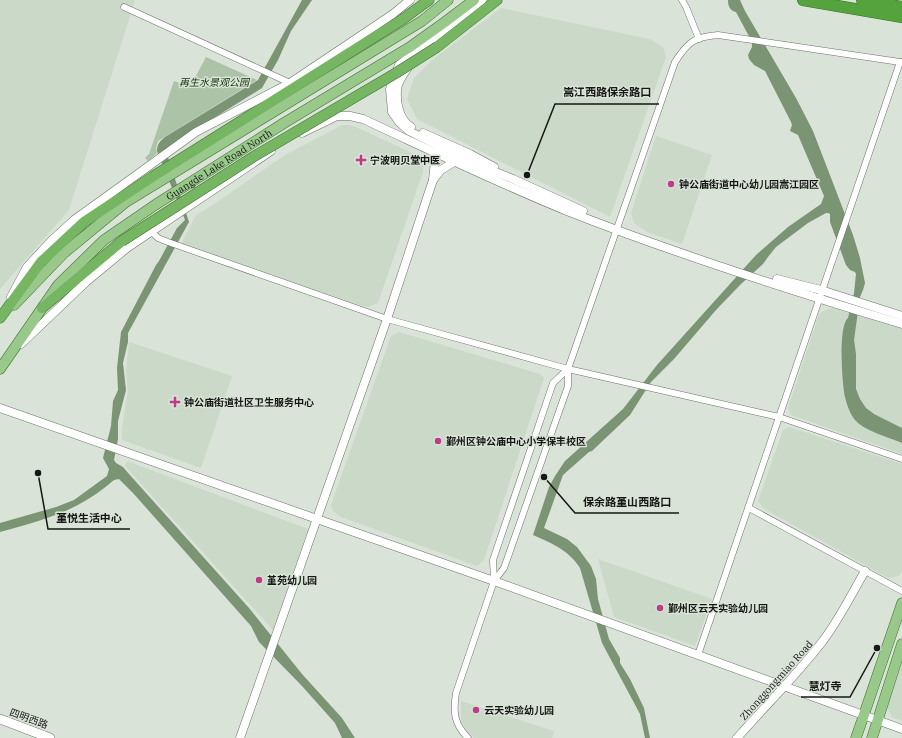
<svg xmlns="http://www.w3.org/2000/svg" width="902" height="738" font-family="'IBM Plex Serif','Noto Sans SC',serif">
	<style>
		.built { fill: #cbd9c8 }
		.green { fill: #adc3a7 }
		.water { fill: #7b9474 }
		.lines { fill: none; stroke-linecap: round; stroke-linejoin: round }
		.minor-casing { stroke: #6a7268; stroke-width: 7 }
		.tertiary-casing { stroke: #6a7268; stroke-width: 9 }
		.secondary-casing { stroke: #6a7268; stroke-width: 10 }
		.primary-casing { stroke: #3e722e; stroke-width: 11 }
		.trunk-casing { stroke: #3e722e; stroke-width: 11 }
		.motorway-casing { stroke: #3e722e; stroke-width: 12 }
		.minor { stroke: #fff; stroke-width: 6 }
		.tertiary { stroke: #fff; stroke-width: 8 }
		.secondary { stroke: #fff; stroke-width: 9 }
		.primary { stroke: #98c88a; stroke-width: 10 }
		.trunk { stroke: #76b663; stroke-width: 10 }
		.motorway { stroke: #54a33c; stroke-width: 11 }
		.trunk-bridge-casing { stroke: #3e722e; stroke-width: 11; stroke-linecap: butt }
		.trunk-bridge { stroke: #76b663; stroke-width: 10 }
		.poi-dot { fill: #bd3c86; stroke: #dae3d8; stroke-width: 1.5 }
		.labels { text-anchor: middle; stroke-width: 3; stroke-linejoin: round; paint-order: stroke }
		.park-label { font-size: 10px; font-style: italic; fill: #113505; stroke: #dae3d8 }
		.poi-label { font-size: 10px; font-weight: bold; fill: #151814; stroke: #dae3d8; text-anchor: start }
		.street-label { font-size: 10px; fill: #151814; stroke: #dae3d8 }
		.leader { fill: none; stroke: #151814; stroke-width: 1.5 }
		.callout-dot { fill: #151814; stroke: #dae3d8; stroke-width: 1.5 }
		.callout-label { font-size: 11px; text-anchor: middle; font-weight: bold; fill: #151814; stroke: #dae3d8; stroke-width: 3; stroke-linejoin: round; paint-order: stroke }
	</style>
	<rect width="100%" height="100%" fill="#dae3d8"/>
	<!-- built -->
	<g class="built">
		<path d="M0,0H135L69,210L0,289Z"/>
		<path d="M501,8L650,39L663,47L666,57L610,217L417,119L407,99L414,78L431,61Z"/>
		<path d="M342,125H350L356,127L421,157L424,163L423,172L378,303L368,307L362,306L181,244L196,215L214,204L285,155Z"/>
		<path d="M656,136L712,155L682,244L647,232L634,223L631,213Z"/>
		<path d="M832,308L902,329V454L791,415L788,408L819,314L825,310Z"/>
		<path d="M399,332L540,374L544,378L484,560L477,566L341,517L333,511L331,505L391,336Z"/>
		<path d="M129,342L232,376L201,468L122,440V428L128,390L126,371Z"/>
		<path d="M790,427L902,464V571L899,576L888,578L763,508L758,501L783,430Z"/>
		<path d="M127,461L308,529L273,630L125,466Z"/>
		<path d="M598,559L712,599L695,646L614,617Z"/>
		<path d="M902,664V721L892,717L887,707Z"/>
		<path d="M461,701L554,731L552,738H474L466,730L461,720Z"/>
	</g>
	<!-- green -->
	<path class="green" d="M206,57L257,80L158,141L156,148L157,153L148,161L145,158L149,154L174,81L190,87Z"/>
	<!-- water -->
	<g class="water">
		<path d="M302,0H312L291,31L278,60L262,88L209,121L166,151L189,222L128,333V342L123,363L126,390L118,421V439L114,460L116,463L123,467L129,474L249,608L302,674L342,718L355,738H342L335,723L302,686L259,642L251,626L133,493L119,479L114,480C77,512 46,519 0,532V523L56,507L74,500L107,476L109,469L103,458L111,426L113,401L118,390L117,368L121,332L156,265L159,261L177,228L185,220L157,151C157,144 160,141 165,137L258,80Z"/>
		<path d="M728,0H740L745,11L796,98L813,131L853,235L860,258L865,283L863,290L860,297L854,340L856,354V389L860,399L866,408L874,414L902,428V443C888,437 865,431 855,420C850,414 847,405 845,397C842,384 838,326 848,318L854,293L856,274L855,272L850,270L846,265L830,222V214L828,213H826L808,223L776,247L768,257L763,264L741,284L716,310L674,359L651,382L630,415L592,451L589,452L563,475L544,528L567,539L577,547L591,566L596,579L598,599L609,639L620,658V663L630,679L644,708L650,738H645L640,714L602,643L580,568C569,550 551,543 533,535L549,487L555,476L565,461L623,409L657,365L756,255L788,227L821,204L824,196L798,135L790,131L792,125L791,122L765,71L754,65L749,59L748,55L752,47V42L736,12C730,11 728,6 728,0Z"/>
	</g>
	<g class="lines">
		<!-- minor casing -->
		<g class="minor-casing">
			<g id="minor">
				<path d="M682,0L686,7L699,39"/>
				<path d="M124,7L290,83"/>
				<path d="M151,231L158,238L168,242L387,319L568,369L779,417L902,459"/>
				<path d="M749,508L902,591"/>
				<path d="M494,581L504,568L568,386V369L675,62C688,42 694,37 718,35L900,62"/>
				<path d="M698,655L900,62H902"/>
				<path d="M468,738C454,724 453,712 456,693L494,581L493,560L553,383L568,369"/>
			</g>
		</g>
		<!-- tertiary casing -->
		<g class="tertiary-casing">
			<g id="tertiary">
				<path d="M482,0L399,65L390,89L392,112L399,122L409,131L468,161L513,179L583,211"/>
				<path d="M409,66C404,73 398,81 397,89C396,102 399,120 411,127"/>
				<path d="M302,133L337,116H350L363,119C430,150 498,183 567,211C676,254 789,290 902,324"/>
				<path d="M423,133L470,154L494,167"/>
				<path d="M433,152L435,161L433,180L441,170L454,162"/>
				<path d="M777,279L821,290L902,316"/>
				<path d="M11,297L27,267L51,241L74,220L196,132L290,83L393,14L410,0"/>
				<path d="M21,344L86,282L127,248L271,151"/>
				<path d="M0,408L494,581L902,729"/>
				<path d="M240,738L387,319L433,180"/>
				<path d="M737,738C765,706 796,676 822,642C839,620 851,595 865,571"/>
			</g>
		</g>
		<!-- secondary casing -->
		<g class="secondary-casing">
			<path id="secondary" d="M0,719L50,738"/>
		</g>
		<!-- primary casing -->
		<g class="primary-casing">
			<g id="primary">
				<path d="M14,305L64,253L126,202L422,21L448,0"/>
				<path id="s1" d="M0,369L58,285L104,240L155,205L284,123L410,47L445,22L474,0"/>
				<path d="M856,738L902,603"/>
				<path d="M872,738L902,644"/>
			</g>
		</g>
		<!-- trunk casing -->
		<g class="trunk-casing">
			<g id="trunk">
				<path d="M437,47L497,0"/>
				<path d="M42,308L122,241"/>
				<path d="M0,318L41,262L84,222L152,177L403,19L429,0"/>
			</g>
		</g>
		<!-- motorway casing -->
		<g class="motorway-casing">
			<g id="motorway">
				<path d="M803,0L902,17"/>
				<path d="M862,0L902,7"/>
			</g>
		</g>
		<!-- minor -->
		<use href="#minor" class="minor"/>
		<!-- tertiary -->
		<use href="#tertiary" class="tertiary"/>
		<!-- secondary -->
		<use href="#secondary" class="secondary"/>
		<!-- primary -->
		<use href="#primary" class="primary"/>
		<!-- trunk -->
		<use href="#trunk" class="trunk"/>
		<!-- motorway -->
		<use href="#motorway" class="motorway"/>
		<!-- trunk-bridge casing -->
		<g class="trunk-bridge-casing">
			<path id="trunk-bridge" d="M122,241L253,157L396,73L437,47"/>
		</g>
		<!-- trunk-bridge -->
		<use href="#trunk-bridge" class="trunk-bridge"/>
	</g>
	<!-- markers -->
	<g class="poi-dot">
		<path d="M359 154h4v4h4v4h-4v4h-4v-4h-4v-4h4z"/>
		<circle cx="671" cy="184" r="4"/>
		<path d="M173 396h4v4h4v4h-4v4h-4v-4h-4v-4h4z"/>
		<circle cx="438" cy="441" r="4"/>
		<circle cx="259" cy="580" r="4"/>
		<circle cx="660" cy="608" r="4"/>
		<circle cx="476" cy="710" r="4"/>
	</g>
	<g class="labels">
		<!-- park labels -->
		<g class="park-label">
			<text x="214" y="86">再生水景观公园</text>
		</g>
		<!-- poi labels -->
		<g class="poi-label">
			<text x="370" y="164">宁波明贝堂中医</text>
			<text x="679" y="188">钟公庙街道中心幼儿园嵩江园区</text>
			<text x="184" y="406">钟公庙街道社区卫生服务中心</text>
			<text x="446" y="445">鄞州区钟公庙中心小学保丰校区</text>
			<text x="267" y="584">堇苑幼儿园</text>
			<text x="668" y="612">鄞州区云天实验幼儿园</text>
			<text x="484" y="714">云天实验幼儿园</text>
		</g>
		<!-- street labels -->
		<g class="street-label">
			<text dy="4" stroke="none"><textPath href="#s1" startOffset="304">Guangde Lake Road North</textPath></text>
			<text transform="translate(776 680) rotate(-48)" y="4">Zhonggongmiao Road</text>
			<text transform="translate(29 718) rotate(20)" y="4">四明西路</text>
		</g>
	</g>
	<!-- callouts -->
	<path class="leader" d="M527 175L555 104H659M544 477L575 513H679M38 473L48 529H130M877 648L850 697H801"/>
	<g class="callout-dot">
		<circle cx="527" cy="175" r="4"/>
		<circle cx="544" cy="477" r="4"/>
		<circle cx="38" cy="473" r="4"/>
		<circle cx="877" cy="648" r="4"/>
	</g>
	<g class="callout-label">
		<text x="607" y="96">嵩江西路保余路口</text>
		<text x="627" y="506">保余路堇山西路口</text>
		<text x="89" y="522">堇悦生活中心</text>
		<text x="825" y="690">慧灯寺</text>
	</g>
</svg>
